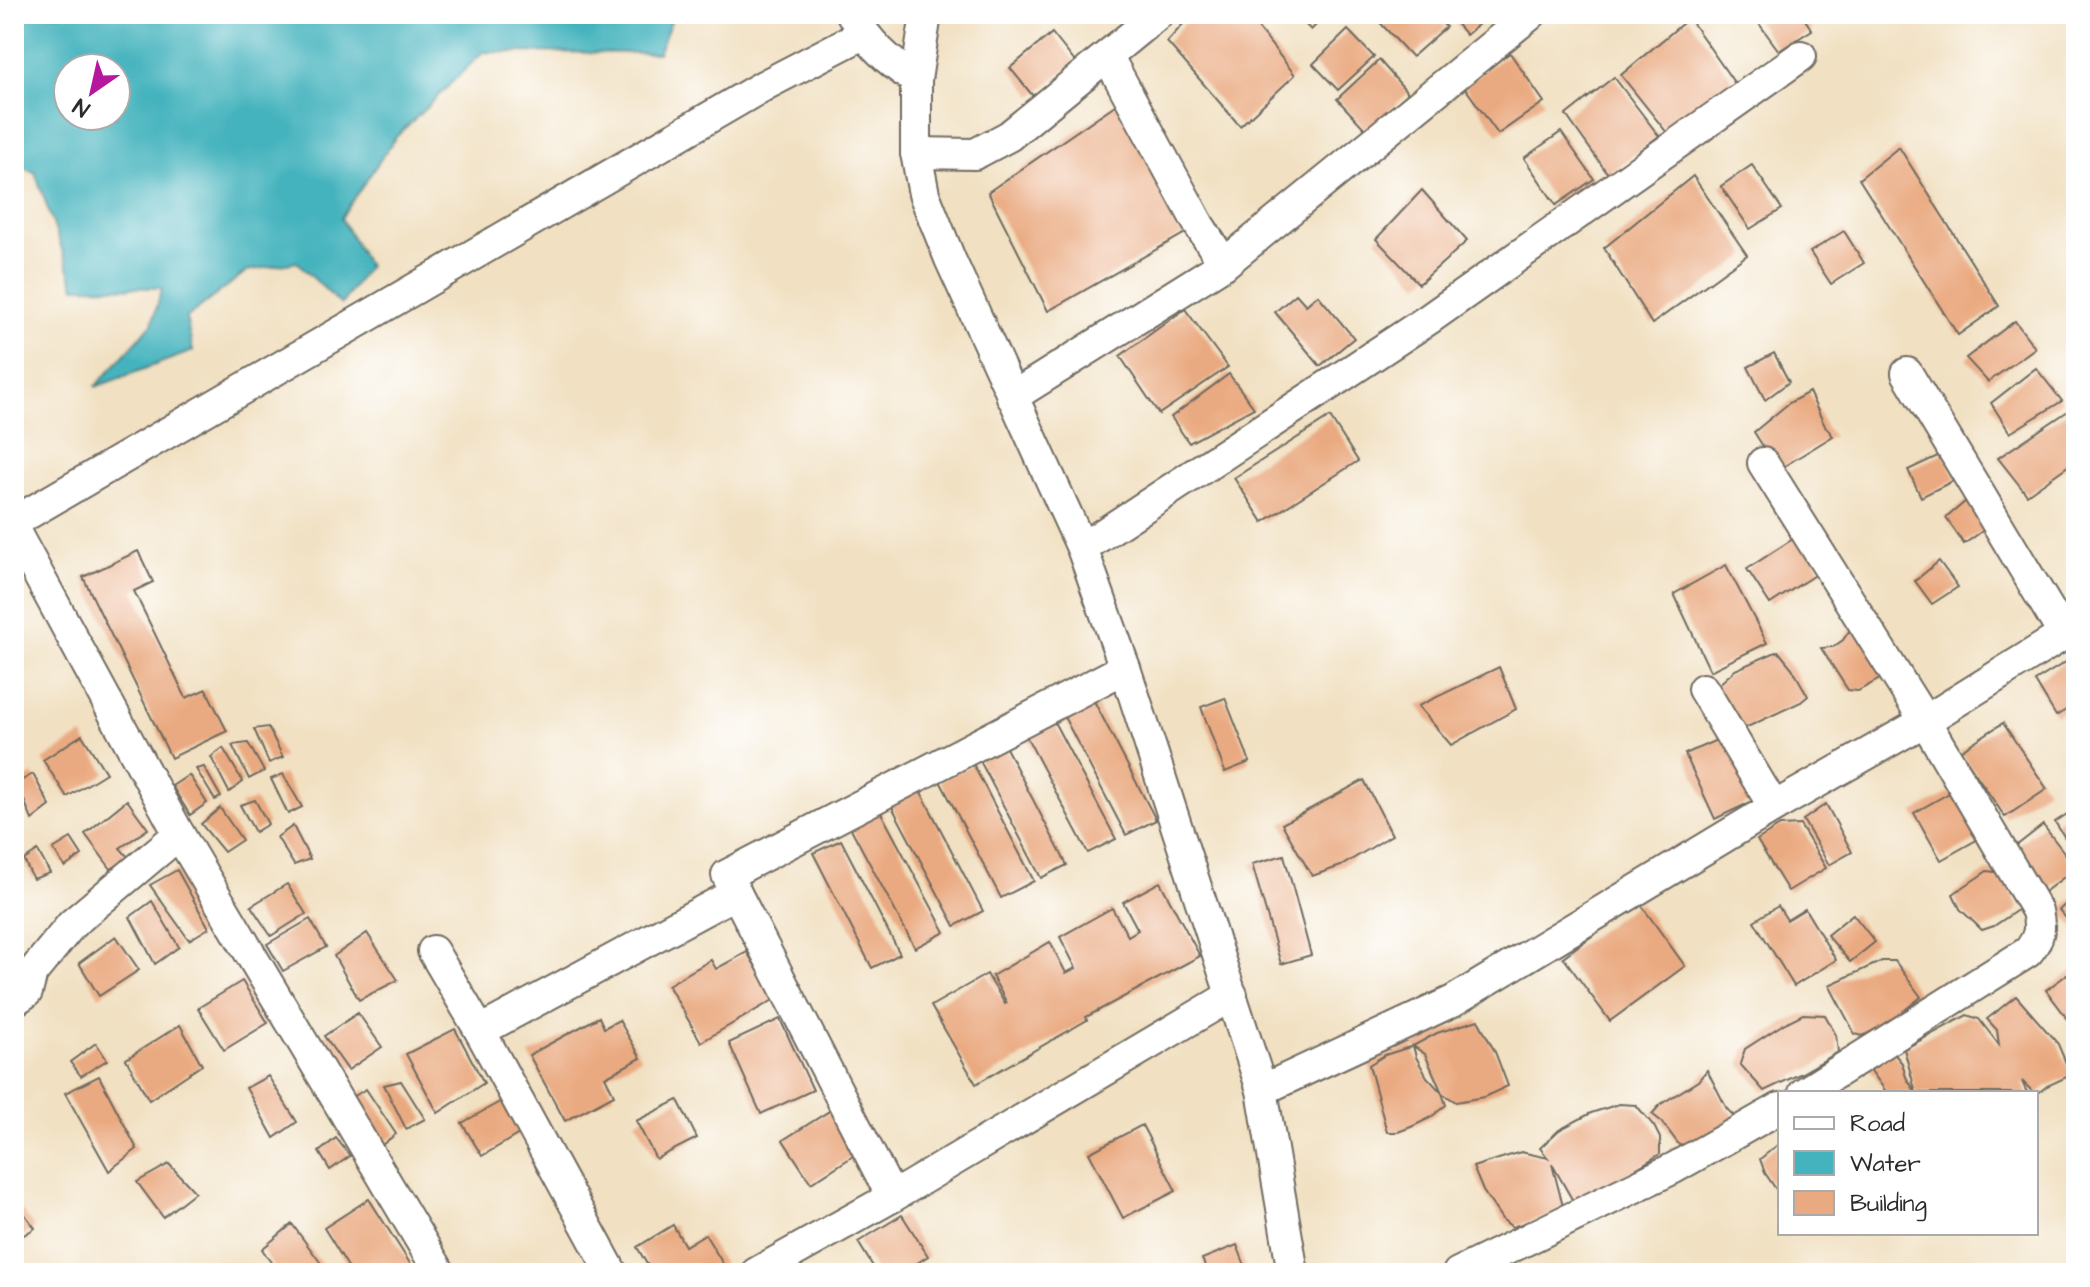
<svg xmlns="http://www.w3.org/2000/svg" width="2090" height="1287" font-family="'Architects Daughter',sans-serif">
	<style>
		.water { fill: #44b3bd; stroke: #386f74; stroke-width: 2; fill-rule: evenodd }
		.building { fill: #eaaa81 }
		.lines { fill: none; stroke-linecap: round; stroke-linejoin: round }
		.minor-casing { stroke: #706a60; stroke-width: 34 }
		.minor { stroke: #fff; stroke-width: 30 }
	</style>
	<rect width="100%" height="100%" fill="#fff"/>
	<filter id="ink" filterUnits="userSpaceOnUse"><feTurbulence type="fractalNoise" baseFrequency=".0125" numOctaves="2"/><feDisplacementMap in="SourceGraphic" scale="16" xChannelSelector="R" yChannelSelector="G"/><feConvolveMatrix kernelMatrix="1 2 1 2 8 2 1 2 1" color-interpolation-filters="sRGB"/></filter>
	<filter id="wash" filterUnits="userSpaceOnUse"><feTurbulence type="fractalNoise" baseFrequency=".006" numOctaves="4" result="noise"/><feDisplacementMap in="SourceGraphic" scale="32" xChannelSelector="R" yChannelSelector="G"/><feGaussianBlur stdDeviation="1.8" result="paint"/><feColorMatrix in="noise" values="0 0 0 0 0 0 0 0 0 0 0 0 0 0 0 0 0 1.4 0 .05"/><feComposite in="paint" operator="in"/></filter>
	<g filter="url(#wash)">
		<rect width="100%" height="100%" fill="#f1e0c1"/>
		<!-- water -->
		<path class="water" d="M14,14H674L658,53L483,52L395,138L341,218L368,266L341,305L297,262L247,271L186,318L193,351L95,387L152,324L162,288L75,287L35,172L14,166ZM68,68H116V116H68Z"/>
		<g id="blocks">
			<!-- building -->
			<g class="building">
				<path d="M1192,14H1247L1295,75L1240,126L1167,42Z"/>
				<path d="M1295,14H1327L1311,30Z"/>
				<path d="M1372,14H1433L1446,27L1412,57Z"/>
				<path d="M1448,14H1484L1487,17L1466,35Z"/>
				<path d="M1752,14H1801L1812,30L1779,51Z"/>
				<path d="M1689,18L1738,88L1672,139L1621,75Z"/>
				<path d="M1348,30L1374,57L1338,90L1313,64Z"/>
				<path d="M1052,33L1075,62L1033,96L1010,68Z"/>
				<path d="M1510,53L1544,102L1498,134L1463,85Z"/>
				<path d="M1379,60L1408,93L1367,131L1337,99Z"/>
				<path d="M1614,77L1659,136L1608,174L1566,115Z"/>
				<path d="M1121,101L1187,232L1048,311L988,192Z"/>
				<path d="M1561,132L1594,179L1556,205L1524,158Z"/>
				<path d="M1899,147L1999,306L1958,335L1859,179Z"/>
				<path d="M1752,165L1782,209L1750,229L1721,186Z"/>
				<path d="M1693,176L1747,255L1652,324L1604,248Z"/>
				<path d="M1422,190L1467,241L1419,284L1376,239Z"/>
				<path d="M1844,231L1864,263L1831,284L1810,252Z"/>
				<path d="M1296,294L1306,305L1318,295L1354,338L1320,366L1275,312Z"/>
				<path d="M1185,309L1228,367L1159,414L1120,356Z"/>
				<path d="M2015,321L2035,348L1988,382L1966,358Z"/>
				<path d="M1774,353L1789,382L1765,400L1748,367Z"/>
				<path d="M2036,368L2062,401L2010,433L1991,403Z"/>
				<path d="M1229,374L1254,408L1189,443L1171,417Z"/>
				<path d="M1809,392L1825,426L1833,436L1778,470L1754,432L1789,403Z"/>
				<path d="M2068,411L2076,421V460L2027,495L1998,458Z"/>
				<path d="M1330,417L1358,461L1263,522L1234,478Z"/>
				<path d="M1944,453L1957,479L1921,497L1908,470Z"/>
				<path d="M1973,495L1991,525L1964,544L1946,518Z"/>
				<path d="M1799,535L1822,570L1770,604L1747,569Z"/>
				<path d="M138,551L153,582L134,591L186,698L206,689L227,731L171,758L83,577Z"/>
				<path d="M1939,561L1958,587L1932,604L1915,581Z"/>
				<path d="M1726,565L1767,643L1710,671L1674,594Z"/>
				<path d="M1856,621L1885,676L1858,691L1848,690L1821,648L1833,647L1843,640Z"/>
				<path d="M1778,651L1792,668L1808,696L1801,702L1743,729L1707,695L1735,670Z"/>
				<path d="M2074,657L2076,661V704L2056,716L2035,681Z"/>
				<path d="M1499,667L1516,709L1451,745L1418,706Z"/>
				<path d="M1092,697L1156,820L1126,835L1062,713Z"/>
				<path d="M1225,698L1250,762L1225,772L1201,707Z"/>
				<path d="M1052,718L1116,839L1088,853L1024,732Z"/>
				<path d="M2003,723L2047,789L2005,817L1960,751Z"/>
				<path d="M268,727L283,757L269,763L254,729Z"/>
				<path d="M82,735L106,773L67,797L43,760Z"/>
				<path d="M1721,738L1761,797L1715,819L1685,754Z"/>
				<path d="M248,743L264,771L249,779L232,745Z"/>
				<path d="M1004,744L1067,865L1041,878L978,757Z"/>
				<path d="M223,748L243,782L229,792L211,757Z"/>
				<path d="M973,764L1034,881L1001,898L940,781Z"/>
				<path d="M204,767L221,797L215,800L196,769Z"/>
				<path d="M33,774L50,806L32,820L17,783Z"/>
				<path d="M283,774L302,807L288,814L271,779Z"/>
				<path d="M189,775L207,803L190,815L172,786Z"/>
				<path d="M1364,780L1392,835L1341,866L1312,876L1282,824Z"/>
				<path d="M1960,787L1987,834L1941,860L1914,813Z"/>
				<path d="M920,790L983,911L955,926L891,805Z"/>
				<path d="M127,800L148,829L120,848L129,858L111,869L85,834Z"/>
				<path d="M255,800L268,824L255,832L240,805Z"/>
				<path d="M1826,804L1852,852L1829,865L1803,820Z"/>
				<path d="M220,808L242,840L224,852L201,824Z"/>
				<path d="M2076,808V855L2055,822Z"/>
				<path d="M879,809L945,932L915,948L849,825Z"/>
				<path d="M1800,825L1826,868L1788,891L1757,840L1780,826Z"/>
				<path d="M2043,825L2076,868L2039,896L2007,853Z"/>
				<path d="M293,826L310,859L294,865L277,837Z"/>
				<path d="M71,838L82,855L65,867L53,849Z"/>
				<path d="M841,840L900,954L872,968L813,853Z"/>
				<path d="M38,851L50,873L33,879L24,860Z"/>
				<path d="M1284,855L1311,955L1281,964L1252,864Z"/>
				<path d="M177,870L209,928L189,940L150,885Z"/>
				<path d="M1987,871L2002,873L2019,909L1994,926L1982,930L1960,909L1953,894Z"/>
				<path d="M1160,882L1200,956L1086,1017L1087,1020L976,1084L931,1006L987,974L1005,1004L1007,1003L992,976L1050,942L1066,973L1076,968L1060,937L1112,908L1128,936L1138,930L1123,902Z"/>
				<path d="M287,884L306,914L271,936L251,906Z"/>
				<path d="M2076,895V929L2059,910Z"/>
				<path d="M152,901L179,947L155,964L130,917Z"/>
				<path d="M1639,902L1685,966L1610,1021L1563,957Z"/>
				<path d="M1778,906L1787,920L1805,909L1836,960L1794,986L1754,921Z"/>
				<path d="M1853,914L1875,942L1850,962L1827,935Z"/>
				<path d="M310,919L326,947L283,971L267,944Z"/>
				<path d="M367,933L398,980L359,1000L334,956Z"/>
				<path d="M116,936L139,970L99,996L79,963Z"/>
				<path d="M747,952L775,999L701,1042L668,985L711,960L716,969Z"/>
				<path d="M1882,961H1895L1921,997L1901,1013L1874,1030L1863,1036L1855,1034L1829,985Z"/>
				<path d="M2076,968V1030L2046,990Z"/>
				<path d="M242,981L268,1023L224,1050L198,1008Z"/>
				<path d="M2016,996L2058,1044L2071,1075L2047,1086L2036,1095L2022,1081L2027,1093H1916L1904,1049L1967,1015L1979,1019L1999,1045L1997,1030L1987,1019Z"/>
				<path d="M358,1013L382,1047L348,1070L324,1036Z"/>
				<path d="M1803,1014L1825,1015L1836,1035L1838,1052L1802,1073L1764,1091L1740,1064L1745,1049L1785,1023Z"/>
				<path d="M599,1017L604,1028L619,1020L641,1058L605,1077L614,1095L565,1121L529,1055Z"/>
				<path d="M780,1019L813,1090L761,1114L729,1043Z"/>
				<path d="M1478,1020L1495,1052L1508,1086L1484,1097L1456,1102L1442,1093L1425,1054L1413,1046L1416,1057L1427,1077L1442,1093L1446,1105L1430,1118L1411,1127L1398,1132H1387L1369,1065L1385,1055L1413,1046L1437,1033Z"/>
				<path d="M180,1025L202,1065L149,1100L126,1059Z"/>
				<path d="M455,1029L484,1083L438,1113L406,1054Z"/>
				<path d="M96,1043L107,1060L81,1076L70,1062Z"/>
				<path d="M1892,1051L1902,1063L1906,1077L1916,1093H1887L1867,1065Z"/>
				<path d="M1707,1070L1727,1109L1736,1118L1710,1134L1680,1146L1662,1122L1652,1114L1661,1104L1698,1081Z"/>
				<path d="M99,1076L137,1149L109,1171L65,1093Z"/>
				<path d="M268,1076L297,1122L274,1138L246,1088Z"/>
				<path d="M401,1081L425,1119L406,1129L384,1085Z"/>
				<path d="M366,1089L396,1134L382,1145L353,1097Z"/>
				<path d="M505,1099L524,1131L482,1156L462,1123Z"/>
				<path d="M678,1100L697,1138L656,1159L636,1121Z"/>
				<path d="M1619,1104L1636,1105L1654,1126L1660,1138V1154L1612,1183L1573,1201L1552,1164L1564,1210L1512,1227L1502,1219L1483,1191L1473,1167L1521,1152L1548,1158L1540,1148L1559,1130L1591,1113Z"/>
				<path d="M831,1110L858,1153L811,1183L783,1140Z"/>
				<path d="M1142,1125L1176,1191L1123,1218L1089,1153Z"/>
				<path d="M336,1138L350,1156L330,1170L319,1152Z"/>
				<path d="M1780,1143V1195L1765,1173L1760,1159Z"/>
				<path d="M169,1164L195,1192L163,1217L137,1182Z"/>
				<path d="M369,1199L411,1265L398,1273H352L324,1228Z"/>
				<path d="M14,1200L35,1228L14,1241Z"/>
				<path d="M902,1215L928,1256L902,1273H877L858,1242Z"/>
				<path d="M292,1224L328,1273H278L262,1249Z"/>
				<path d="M673,1225L685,1246L705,1234L723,1264L708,1273H660L657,1267L651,1271L637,1247Z"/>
				<path d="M1237,1245L1248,1273H1208L1202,1259Z"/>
			</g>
		</g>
	</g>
	<g filter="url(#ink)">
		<use href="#blocks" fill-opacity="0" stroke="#706a60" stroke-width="2"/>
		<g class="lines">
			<!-- minor casing -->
			<g class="minor-casing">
				<g id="minor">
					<path d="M852,14C868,43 889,62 916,80"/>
					<path d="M926,14L916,80V153L924,194L950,259L1082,548L1125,668L1262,1090L1293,1273"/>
					<path d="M1108,57L1199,225L1224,264L1531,14"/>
					<path d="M916,153L975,154L1009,136L1158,14"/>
					<path d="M1907,373L2064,635"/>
					<path d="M1012,397L1224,264"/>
					<path d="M1763,463L1925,721L2037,911C2041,928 2040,937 2028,952L1804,1093"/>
					<path d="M14,522L765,85L863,34"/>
					<path d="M14,530L179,834L440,1273"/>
					<path d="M1082,548L1429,319L1801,56"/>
					<path d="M1703,689L1774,807"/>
					<path d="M736,893L892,1197"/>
					<path d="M433,951L480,1031L612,1273"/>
					<path d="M14,1001L27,992L32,973L72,924L179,834"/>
					<path d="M480,1031L736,893L727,875L1125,668"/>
					<path d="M1262,1090L1453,1001L1774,807L1925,721L2076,627"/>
					<path d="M756,1273L892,1197L1232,995"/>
					<path d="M1458,1273L1674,1168L1780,1108"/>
				</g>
			</g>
			<!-- minor -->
			<use href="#minor" class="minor"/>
		</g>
	</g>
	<!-- margin -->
	<rect width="2090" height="1287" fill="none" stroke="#fff" stroke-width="48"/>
	<!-- legend -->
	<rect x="1778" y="1091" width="260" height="144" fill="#ffffff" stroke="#aaaaaa" stroke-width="2"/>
	<rect x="1794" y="1117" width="40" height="12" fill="#ffffff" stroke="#aaaaaa" stroke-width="2"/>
	<text x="1850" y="1131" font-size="24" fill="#2b2b2b">Road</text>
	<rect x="1794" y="1151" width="40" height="24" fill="#44b3bd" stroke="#aaaaaa" stroke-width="2"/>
	<text x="1850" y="1171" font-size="24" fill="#2b2b2b">Water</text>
	<rect x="1794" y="1191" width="40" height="24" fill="#eaaa81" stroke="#aaaaaa" stroke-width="2"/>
	<text x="1850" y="1211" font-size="24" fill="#2b2b2b">Building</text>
	<!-- north arrow -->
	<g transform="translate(92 92) rotate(214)"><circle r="38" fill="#ffffff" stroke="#aaaaaa" stroke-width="2"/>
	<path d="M0-6L14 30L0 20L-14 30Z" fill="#b5179e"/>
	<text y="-12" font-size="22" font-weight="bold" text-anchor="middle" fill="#2b2b2b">N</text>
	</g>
</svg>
